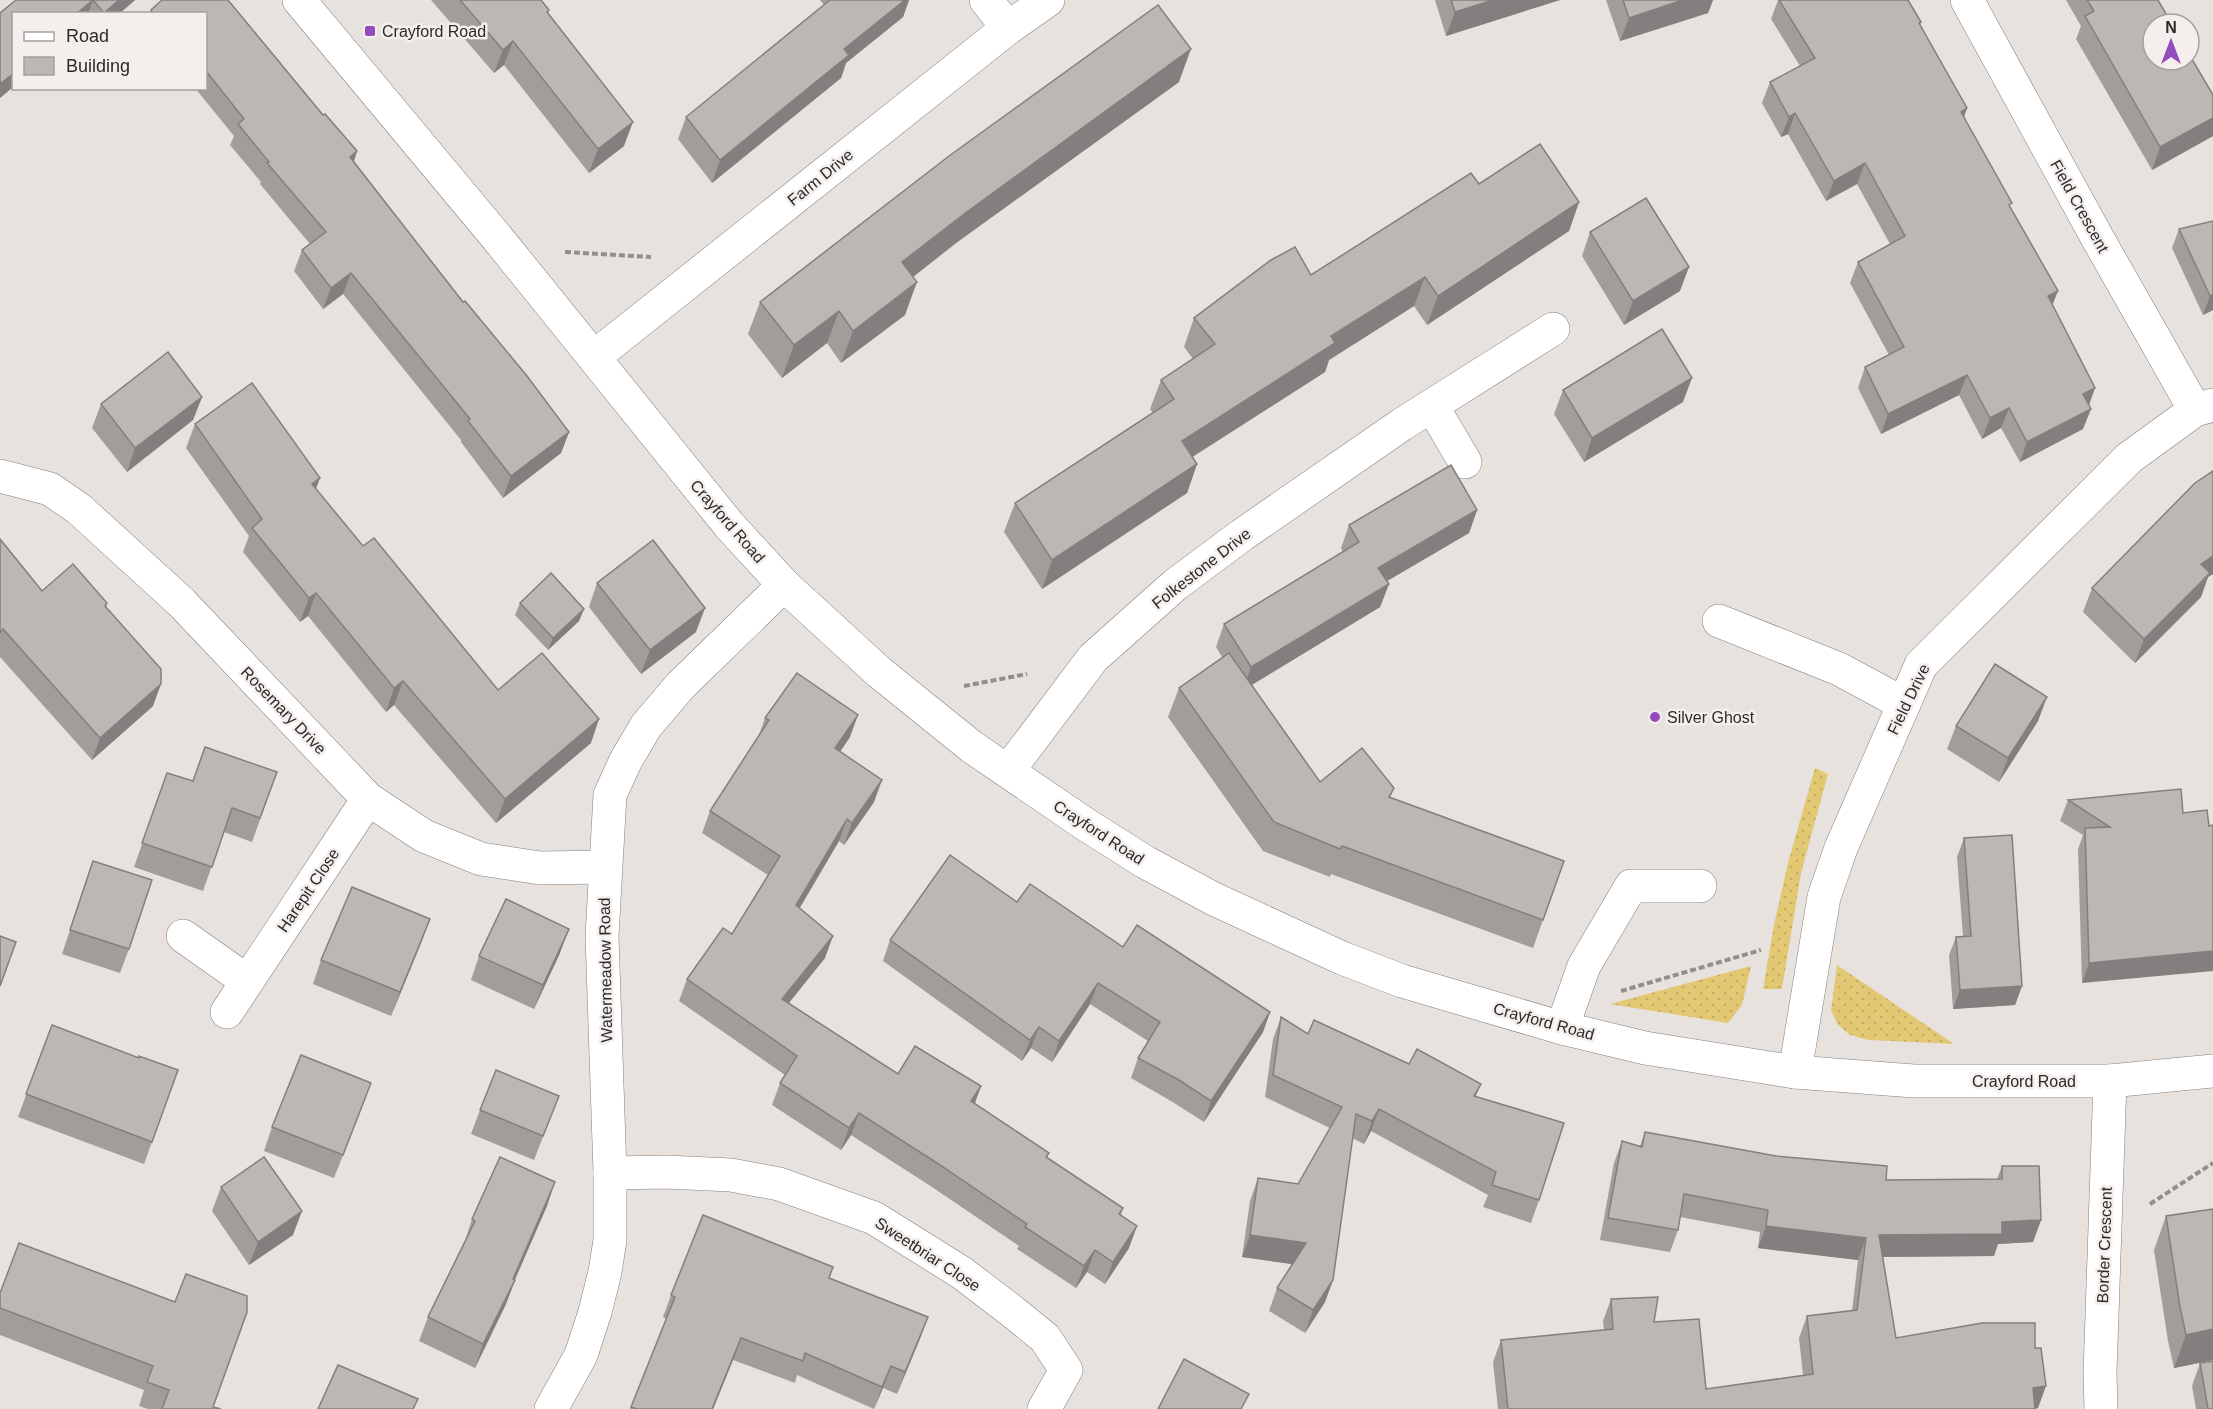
<svg xmlns="http://www.w3.org/2000/svg" width="2213" height="1409" font-family="Arial,sans-serif">
	<style>
		.grass { fill: url(#grass-dots) }
		.lines { fill: none; stroke-linecap: round; stroke-linejoin: round }
		.minor-casing { stroke: #847f7c; stroke-width: 34 }
		.path { stroke: #918e8b; stroke-width: 4; stroke-dasharray: 6 3; stroke-linecap: butt }
		.minor { stroke: #fff; stroke-width: 33 }
		.wall { fill: #a29d9b }
		.shaded-wall { fill: #847f7e }
		.building { fill: #bcb6b4; stroke: #847f7e; stroke-width: 1.5 }
		.poi-dot { fill: #934bbe; stroke: #f4efec; stroke-width: 2 }
		.labels { text-anchor: middle; stroke-width: 5; stroke-linejoin: round; paint-order: stroke }
		.poi-label { font-size: 16px; fill: #2c2a29; stroke: #f4efec; text-anchor: start }
		.street-label { font-size: 16px; fill: #2c2a29; stroke: #f4efec }
	</style>
	<defs>
		<pattern id="grass-dots" width="8" height="8" patternUnits="userSpaceOnUse" patternTransform="scale(1.5)"><rect width="8" height="8" fill="#e3c874"/><path d="M2 2h.1M6 6h.1" fill="none" stroke="#c3ac64" stroke-width="1.8" stroke-linecap="round"/></pattern>
	</defs>
	<rect width="100%" height="100%" fill="#e7e2de"/>
	<!-- grass -->
	<g class="grass">
		<path d="M1815,768L1828,774L1801,873L1782,989H1763L1774,925L1788,863Z"/>
		<path d="M1837,965L1954,1044L1869,1040L1850,1035L1838,1025L1831,1010Z"/>
		<path d="M1751,966L1742,1005L1728,1023L1610,1004Z"/>
	</g>
	<g class="lines">
		<!-- minor casing -->
		<g class="minor-casing">
			<g id="minor">
				<path d="M299,0L499,240L729,525L784,585L879,672L972,747L1085,824L1145,862L1214,899L1279,929L1342,958L1402,981L1562,1028L1645,1048L1795,1072L1914,1081H2110L2213,1071"/>
				<path d="M986,0L1008,28"/>
				<path d="M1967,0L2098,239L2195,410"/>
				<path d="M594,357L1008,28L1048,0"/>
				<path d="M1432,406L1465,462"/>
				<path d="M0,476L50,489L79,509L181,602L368,799L424,836L481,859L540,868L605,867"/>
				<path d="M1719,621L1839,669L1904,704"/>
				<path d="M1008,771L1093,658L1175,585L1242,535L1401,425L1553,329"/>
				<path d="M183,936L247,981"/>
				<path d="M227,1012L368,799"/>
				<path d="M1562,1028L1584,966L1631,886H1700"/>
				<path d="M1795,1072L1824,897L1841,848L1921,665L2129,458L2195,410L2213,405"/>
				<path d="M610,1173L666,1172L731,1175L779,1184L874,1218L962,1273L1013,1312L1045,1338L1066,1370L1044,1409"/>
				<path d="M551,1409L581,1355L595,1312L605,1272L610,1240V1173L602,936L610,795L626,760L646,726L681,685L784,585"/>
				<path d="M2101,1409L2100,1373L2110,1081"/>
			</g>
		</g>
		<!-- path -->
		<g class="path">
			<path d="M565,252L651,257"/>
			<path d="M964,686L1027,674"/>
			<path d="M1621,991L1761,950"/>
			<path d="M2150,1204L2213,1163"/>
		</g>
		<!-- minor -->
		<use href="#minor" class="minor"/>
	</g>
	<!-- wall -->
	<g class="wall">
		<path d="M16,0H135L119,14H14V86L0,98V13Z"/>
		<path d="M162,0H228L323,115L325,114L357,151L354,162L463,302L465,301L527,376L569,432L561,453L503,498L461,442V440L343,294L323,309L294,271L302,250L310,244L260,184L261,182L230,145L234,136L195,88H206V14H149L151,10Z"/>
		<path d="M431,0H541L549,10L548,14L624,146L589,173L504,65L494,73Z"/>
		<path d="M820,0H909L903,17L846,63L841,78L712,183L678,139L686,117L824,5Z"/>
		<path d="M1435,0H1560L1446,36Z"/>
		<path d="M1606,0H1713L1708,13L1620,41Z"/>
		<path d="M1778,0H1908L1921,22L1920,25L1967,108L1964,117L2010,207L2052,305L2089,405L2083,429L2020,462L2001,428L1982,439L1959,395L1881,434L1858,388L1865,367L1889,355L1850,283L1858,262L1890,244L1857,184L1826,201L1788,134L1781,137L1762,103L1770,82L1800,66L1771,19Z"/>
		<path d="M2066,0H2158L2213,95V136L2152,170L2076,39L2081,26Z"/>
		<path d="M1179,82L956,243L913,277L905,315L841,363L827,343L782,378L748,334L760,302Z"/>
		<path d="M1479,184L1579,202L1569,231L1427,325L1414,306L1329,360L1325,372L1192,457L1197,464L1187,493L1042,589L1004,532L1015,503L1153,413L1150,409L1161,380L1193,359L1184,347L1194,318L1311,275Z"/>
		<path d="M2213,221V310L2203,315L2172,248L2179,229Z"/>
		<path d="M1590,232L1680,291L1624,325L1582,256Z"/>
		<path d="M1563,390L1683,402L1584,462L1554,414Z"/>
		<path d="M202,397L193,420L127,472L92,428L101,404Z"/>
		<path d="M195,424L316,489L363,546L498,690L591,743L496,823L394,705L386,712L308,616L300,622L243,552L249,536L186,448Z"/>
		<path d="M2213,471V574L2208,577L2201,597L2135,663L2083,612L2092,588Z"/>
		<path d="M1477,510L1469,533L1387,581L1389,584L1380,607L1252,685L1320,782L1394,788L1390,798L1564,861L1533,948L1331,874L1330,877L1263,851L1168,717L1179,688L1222,657L1216,647L1224,624L1343,552L1341,548L1349,525Z"/>
		<path d="M0,539L42,591L107,603L106,607L153,706L92,760L0,657Z"/>
		<path d="M597,583L696,632L641,674L589,607Z"/>
		<path d="M520,603L584,609L579,621L548,650L515,615Z"/>
		<path d="M765,718L850,737L840,752L874,802L844,845L839,841L800,908L825,958L789,1003L898,1074L981,1086L975,1103L1049,1153L1047,1158L1123,1208L1121,1215L1129,1248L1105,1284L1087,1272L1076,1288L1017,1249L1019,1246L929,1185L851,1135L841,1150L772,1105L780,1083L785,1075L679,1001L687,979L732,934L768,875L702,833L710,811L758,738Z"/>
		<path d="M2038,721L1999,782L1947,749L1956,726Z"/>
		<path d="M277,772L252,842L224,832L203,891L134,867L167,773L193,781Z"/>
		<path d="M2181,789L2082,983L2078,849L2083,835L2060,821L2068,800Z"/>
		<path d="M1964,838L2022,986L2015,1005L1953,1009L1949,955L1956,937L1963,936L1957,857Z"/>
		<path d="M93,861L129,949L120,973L62,954Z"/>
		<path d="M1017,902L1270,1012L1263,1032L1204,1122L1171,1101L1131,1078L1138,1058L1148,1041L1090,1004L1052,1062L1031,1048L1022,1061L883,961L890,940Z"/>
		<path d="M430,919L421,943L391,1016L313,984L321,960Z"/>
		<path d="M560,953L534,1009L471,980L479,956Z"/>
		<path d="M1281,1017L1308,1034L1409,1064L1481,1084L1476,1096L1539,1200L1531,1223L1483,1207L1488,1195L1371,1131L1364,1144L1352,1138L1333,1280L1325,1302L1305,1333L1269,1311L1277,1288L1292,1264L1242,1257L1250,1201L1258,1178L1298,1184L1330,1128L1265,1097L1273,1039Z"/>
		<path d="M52,1025L139,1058L178,1070L144,1164L18,1117Z"/>
		<path d="M362,1107L334,1178L264,1151L272,1127Z"/>
		<path d="M480,1110L550,1119L534,1160L471,1134Z"/>
		<path d="M1645,1132L1886,1180L1997,1179L2002,1166L2041,1220L2033,1242L1998,1244L1994,1256L1883,1257L1896,1338L2035,1348L2038,1408L2035,1409H1498L1493,1362L1501,1340L1604,1330L1603,1321L1611,1299L1654,1322L1706,1389L1803,1375L1799,1338L1807,1316L1852,1311L1858,1260L1758,1248L1760,1232L1680,1217L1678,1230L1670,1252L1600,1240L1614,1163L1622,1141L1640,1146Z"/>
		<path d="M221,1187L293,1235L249,1265L212,1211Z"/>
		<path d="M547,1206L515,1280L506,1304L475,1368L419,1341L428,1317L464,1244L472,1219Z"/>
		<path d="M2166,1216L2213,1360L2174,1368L2168,1341L2154,1250Z"/>
		<path d="M19,1243L213,1407L221,1409H148L139,1406L144,1390L0,1335V1293Z"/>
		<path d="M829,1278L928,1317L897,1394L883,1388L874,1409L797,1375L795,1383L733,1360L713,1409H630L666,1319L663,1317L671,1295Z"/>
		<path d="M2200,1363L2213,1409H2196L2192,1386Z"/>
	</g>
	<!-- shaded-wall -->
	<g class="shaded-wall">
		<path d="M93,0L88,14H76Z"/>
		<path d="M119,0H135L119,14L104,13Z"/>
		<path d="M905,0H909L903,17L846,63L841,78L712,183L720,160L844,49Z"/>
		<path d="M1493,0H1560L1446,36L1455,12Z"/>
		<path d="M1683,0H1713L1708,13L1620,41L1629,18Z"/>
		<path d="M513,41L504,65L494,73L503,50Z"/>
		<path d="M1191,49L1179,82L956,243L890,295L902,262L968,211Z"/>
		<path d="M14,68L13,87L0,98V84Z"/>
		<path d="M1967,108L1960,128L1961,112Z"/>
		<path d="M1795,113L1788,134L1781,137L1789,117Z"/>
		<path d="M2213,118V136L2152,170L2160,147Z"/>
		<path d="M633,122L624,146L589,173L598,149Z"/>
		<path d="M357,151L350,173V157Z"/>
		<path d="M1865,163L1857,184L1826,201L1834,181Z"/>
		<path d="M1579,202L1569,231L1427,325L1438,296Z"/>
		<path d="M1689,267L1680,291L1624,325L1633,301Z"/>
		<path d="M351,273L343,294L323,309L331,288Z"/>
		<path d="M1425,277L1414,306L1329,360L1325,372L1172,470L1182,441L1331,336Z"/>
		<path d="M917,282L905,315L841,363L853,331Z"/>
		<path d="M2058,291L2050,311L2048,296Z"/>
		<path d="M2213,294V310L2203,315L2210,296Z"/>
		<path d="M839,311L827,343L782,378L794,345Z"/>
		<path d="M1967,375L1959,395L1881,434L1888,414Z"/>
		<path d="M1692,378L1683,402L1584,462L1592,438Z"/>
		<path d="M2095,388L2088,408L2083,394Z"/>
		<path d="M202,397L193,420L127,472L135,448Z"/>
		<path d="M2009,408L2001,428L1982,439L1990,418Z"/>
		<path d="M2091,409L2083,429L2020,462L2027,442Z"/>
		<path d="M569,432L561,453L503,498L511,476Z"/>
		<path d="M1197,464L1187,493L1042,589L1052,560Z"/>
		<path d="M320,478L311,502L312,484Z"/>
		<path d="M1477,510L1469,533L1370,591L1378,568Z"/>
		<path d="M2213,556V574L2208,577L2201,597L2135,663L2144,639L2201,564Z"/>
		<path d="M1389,584L1380,607L1243,690L1251,667Z"/>
		<path d="M316,593L308,616L300,622L309,598Z"/>
		<path d="M705,608L696,632L641,674L650,650Z"/>
		<path d="M584,609L579,621L548,650L553,638Z"/>
		<path d="M403,681L394,705L386,712L394,688Z"/>
		<path d="M161,684L153,706L92,760L100,738Z"/>
		<path d="M2047,697L2038,721L1999,782L2008,758Z"/>
		<path d="M858,715L850,737L827,770L835,748Z"/>
		<path d="M599,719L591,743L496,823L505,799Z"/>
		<path d="M882,780L874,802L844,845L852,823Z"/>
		<path d="M847,819L839,841L788,927L796,905Z"/>
		<path d="M430,919L421,943L391,1016L400,992Z"/>
		<path d="M569,929L560,953L534,1009L543,985Z"/>
		<path d="M833,936L825,958L774,1021L782,999Z"/>
		<path d="M2213,951V971L2082,983L2089,963Z"/>
		<path d="M1098,983L1090,1004L1052,1062L1059,1041Z"/>
		<path d="M2022,986L2015,1005L1953,1009L1960,990Z"/>
		<path d="M1270,1012L1263,1032L1204,1122L1211,1101Z"/>
		<path d="M1039,1027L1031,1048L1022,1061L1030,1040Z"/>
		<path d="M981,1086L973,1108L971,1101Z"/>
		<path d="M1379,1109L1371,1131L1364,1144L1372,1121Z"/>
		<path d="M859,1113L851,1135L841,1150L849,1128Z"/>
		<path d="M555,1182L547,1206L511,1288L515,1280L506,1304L475,1368L483,1344L513,1279Z"/>
		<path d="M302,1211L293,1235L249,1265L258,1242Z"/>
		<path d="M2041,1220L2033,1242L1998,1244L1994,1256L1871,1257L1879,1235L2002,1222Z"/>
		<path d="M1137,1226L1129,1248L1105,1284L1113,1262Z"/>
		<path d="M1766,1226L1866,1238L1858,1260L1758,1248Z"/>
		<path d="M1250,1235L1306,1243L1298,1265L1242,1257Z"/>
		<path d="M1095,1250L1087,1272L1076,1288L1084,1266Z"/>
		<path d="M1333,1280L1325,1302L1305,1333L1313,1310Z"/>
		<path d="M928,1317L920,1339L897,1394L905,1372Z"/>
		<path d="M2213,1329V1360L2174,1368L2186,1335Z"/>
		<path d="M741,1338L733,1360L713,1409H712Z"/>
		<path d="M891,1366L883,1388L874,1409L882,1387Z"/>
		<path d="M2046,1386L2038,1408L2030,1409L2033,1388Z"/>
	</g>
	<!-- building -->
	<g class="building">
		<path d="M16,0H119L104,13L93,0L76,14H14V73L0,84V13Z"/>
		<path d="M162,0H228L323,115L325,114L357,151L350,157L463,302L465,301L527,376L569,432L511,476L468,421L470,419L351,273L331,288L302,250L326,232L267,163L269,162L238,124L244,119L206,71V14H153L151,10Z"/>
		<path d="M460,0H541L549,10L547,12L633,122L598,149L513,41L503,50Z"/>
		<path d="M830,0H905L844,49L849,55L720,160L686,117Z"/>
		<path d="M1451,0H1493L1455,12Z"/>
		<path d="M1623,0H1683L1629,18Z"/>
		<path d="M1779,0H1908L1921,22L1919,23L1967,108L1961,112L2012,203L2009,205L2058,291L2048,296L2095,388L2083,394L2091,409L2027,442L2009,408L1990,418L1967,375L1888,414L1865,367L1904,347L1858,262L1905,236L1865,163L1834,181L1795,113L1789,117L1770,82L1815,58Z"/>
		<path d="M2087,0H2158L2172,24H2153V60H2189V54L2213,95V118L2160,147L2085,16L2094,11Z"/>
		<path d="M1158,5L1191,49L968,211L902,262L917,282L853,331L839,311L794,345L760,302L949,156Z"/>
		<path d="M1540,144L1579,202L1438,296L1425,277L1331,336L1335,343L1182,441L1197,464L1052,560L1015,503L1174,399L1161,380L1215,344L1194,318L1271,260L1295,247L1311,275L1471,173L1479,184Z"/>
		<path d="M1646,198L1689,267L1633,301L1590,232Z"/>
		<path d="M2213,221V294L2210,296L2179,229Z"/>
		<path d="M1662,329L1692,378L1592,438L1563,390Z"/>
		<path d="M168,352L202,397L135,448L101,404Z"/>
		<path d="M252,383L320,478L312,484L363,546L374,538L498,690L542,653L599,719L505,799L403,681L394,688L316,593L309,598L252,528L262,519L195,424Z"/>
		<path d="M1451,465L1477,510L1378,568L1389,584L1251,667L1224,624L1359,542L1349,525Z"/>
		<path d="M2213,471V556L2201,564L2210,573L2144,639L2092,588L2195,483Z"/>
		<path d="M0,539L42,591L73,564L107,603L105,606L161,669V684L100,738L3,629L0,633Z"/>
		<path d="M653,540L705,608L650,650L597,583Z"/>
		<path d="M551,573L584,609L553,638L520,603Z"/>
		<path d="M1229,653L1320,782L1362,748L1394,788L1389,797L1564,861L1543,920L1342,846L1340,849L1274,822L1179,688Z"/>
		<path d="M1995,664L2047,697L2008,758L1956,726Z"/>
		<path d="M797,673L858,715L835,748L882,780L852,823L847,819L796,905L833,936L782,999L898,1074L915,1046L981,1086L971,1101L1049,1153L1046,1157L1123,1208L1119,1214L1137,1226L1113,1262L1095,1250L1084,1266L1025,1227L1027,1224L937,1163L859,1113L849,1128L780,1083L797,1056L687,979L723,928L732,934L780,856L710,811L769,720L765,718Z"/>
		<path d="M205,747L277,772L260,818L232,808L212,867L142,843L167,773L193,781Z"/>
		<path d="M2181,789L2183,813L2207,810L2209,826L2213,825V951L2089,963L2085,828L2110,827L2068,800Z"/>
		<path d="M2012,835L2022,986L1960,990L1956,937L1971,936L1964,838Z"/>
		<path d="M950,855L1017,902L1030,884L1123,947L1137,925L1270,1012L1211,1101L1179,1080L1138,1058L1160,1022L1098,983L1059,1041L1039,1027L1030,1040L890,940Z"/>
		<path d="M93,861L152,880L129,949L70,930Z"/>
		<path d="M352,887L430,919L400,992L321,960Z"/>
		<path d="M506,899L569,929L543,985L479,956Z"/>
		<path d="M0,936L16,942L0,986Z"/>
		<path d="M1281,1017L1308,1034L1314,1020L1409,1064L1417,1049L1481,1084L1474,1096L1564,1123L1539,1200L1492,1185L1496,1172L1379,1109L1372,1121L1356,1114L1333,1280L1313,1310L1277,1288L1306,1243L1250,1235L1258,1178L1298,1184L1342,1107L1273,1075Z"/>
		<path d="M52,1025L139,1058V1056L178,1070L152,1142L26,1094Z"/>
		<path d="M301,1055L371,1083L343,1155L272,1127Z"/>
		<path d="M496,1070L559,1096L543,1136L480,1110Z"/>
		<path d="M1645,1132L1776,1156L1887,1166L1886,1180L2002,1179V1166H2039L2041,1220L2002,1222V1234L1879,1235L1896,1338L1982,1323H2035V1348H2041L2046,1386L2033,1388L2035,1409H1508L1501,1340L1613,1329L1611,1299L1658,1297L1654,1322L1699,1319L1706,1389L1813,1374L1807,1316L1857,1310L1866,1238L1766,1226L1768,1210L1684,1194L1678,1230L1608,1218L1622,1141L1642,1147Z"/>
		<path d="M264,1157L302,1211L258,1242L221,1187Z"/>
		<path d="M500,1157L555,1182L513,1279L515,1280L483,1344L428,1317L475,1221L472,1219Z"/>
		<path d="M2213,1209V1329L2186,1335L2180,1307L2166,1216Z"/>
		<path d="M703,1215L833,1267L829,1278L928,1317L905,1372L891,1366L882,1387L805,1353L803,1361L741,1338L712,1409H637L631,1407L675,1297L671,1295Z"/>
		<path d="M19,1243L175,1302L186,1274L247,1296V1312L213,1407L221,1409H162L169,1390L147,1382L153,1366L0,1308V1293Z"/>
		<path d="M1184,1359L1249,1394L1241,1409H1158Z"/>
		<path d="M2213,1361V1409H2208L2200,1363Z"/>
		<path d="M338,1365L418,1399L413,1409H318Z"/>
	</g>
	<!-- markers -->
	<g class="poi-dot">
		<rect x="364" y="25" width="12" height="12" rx="3"/>
		<circle cx="1655" cy="717" r="6"/>
	</g>
	<g class="labels">
		<!-- poi labels -->
		<g class="poi-label">
			<text x="382" y="37">Crayford Road</text>
			<text x="1667" y="723">Silver Ghost</text>
		</g>
		<!-- street labels -->
		<g class="street-label">
			<text transform="translate(820 177) rotate(-39)" y="6">Farm Drive</text>
			<text transform="translate(2080 206) rotate(61)" y="6">Field Crescent</text>
			<text transform="translate(728 521) rotate(49)" y="6">Crayford Road</text>
			<text transform="translate(1201 568) rotate(-38)" y="6">Folkestone Drive</text>
			<text transform="translate(1908 699) rotate(-64)" y="6">Field Drive</text>
			<text transform="translate(284 710) rotate(46)" y="6">Rosemary Drive</text>
			<text transform="translate(1099 832) rotate(33)" y="6">Crayford Road</text>
			<text transform="translate(308 890) rotate(-56)" y="6">Harepit Close</text>
			<text transform="translate(605 970) rotate(-91)" y="6">Watermeadow Road</text>
			<text transform="translate(1544 1021) rotate(15)" y="6">Crayford Road</text>
			<text x="2024" y="1087">Crayford Road</text>
			<text transform="translate(2104 1245) rotate(-88)" y="6">Border Crescent</text>
			<text transform="translate(928 1254) rotate(33)" y="6">Sweetbriar Close</text>
		</g>
	</g>
	<!-- legend -->
	<rect x="12" y="12" width="195" height="78" fill="#f4efec" stroke="#a4a09e" stroke-width="1.5"/>
	<rect x="24" y="32" width="30" height="9" fill="#ffffff" stroke="#a4a09e" stroke-width="1.5"/>
	<text x="66" y="42" font-size="18" fill="#2c2a29">Road</text>
	<rect x="24" y="57" width="30" height="18" fill="#bcb6b4" stroke="#a4a09e" stroke-width="1.5"/>
	<text x="66" y="72" font-size="18" fill="#2c2a29">Building</text>
	<!-- north arrow -->
	<g transform="translate(2171 42)"><circle r="28" fill="#f4efec" stroke="#a4a09e" stroke-width="1.5"/>
	<path d="M0-4.5L10 22L0 15L-10 22Z" fill="#934bbe"/>
	<text y="-9" font-size="16" font-weight="bold" text-anchor="middle" fill="#2c2a29">N</text>
	</g>
</svg>
